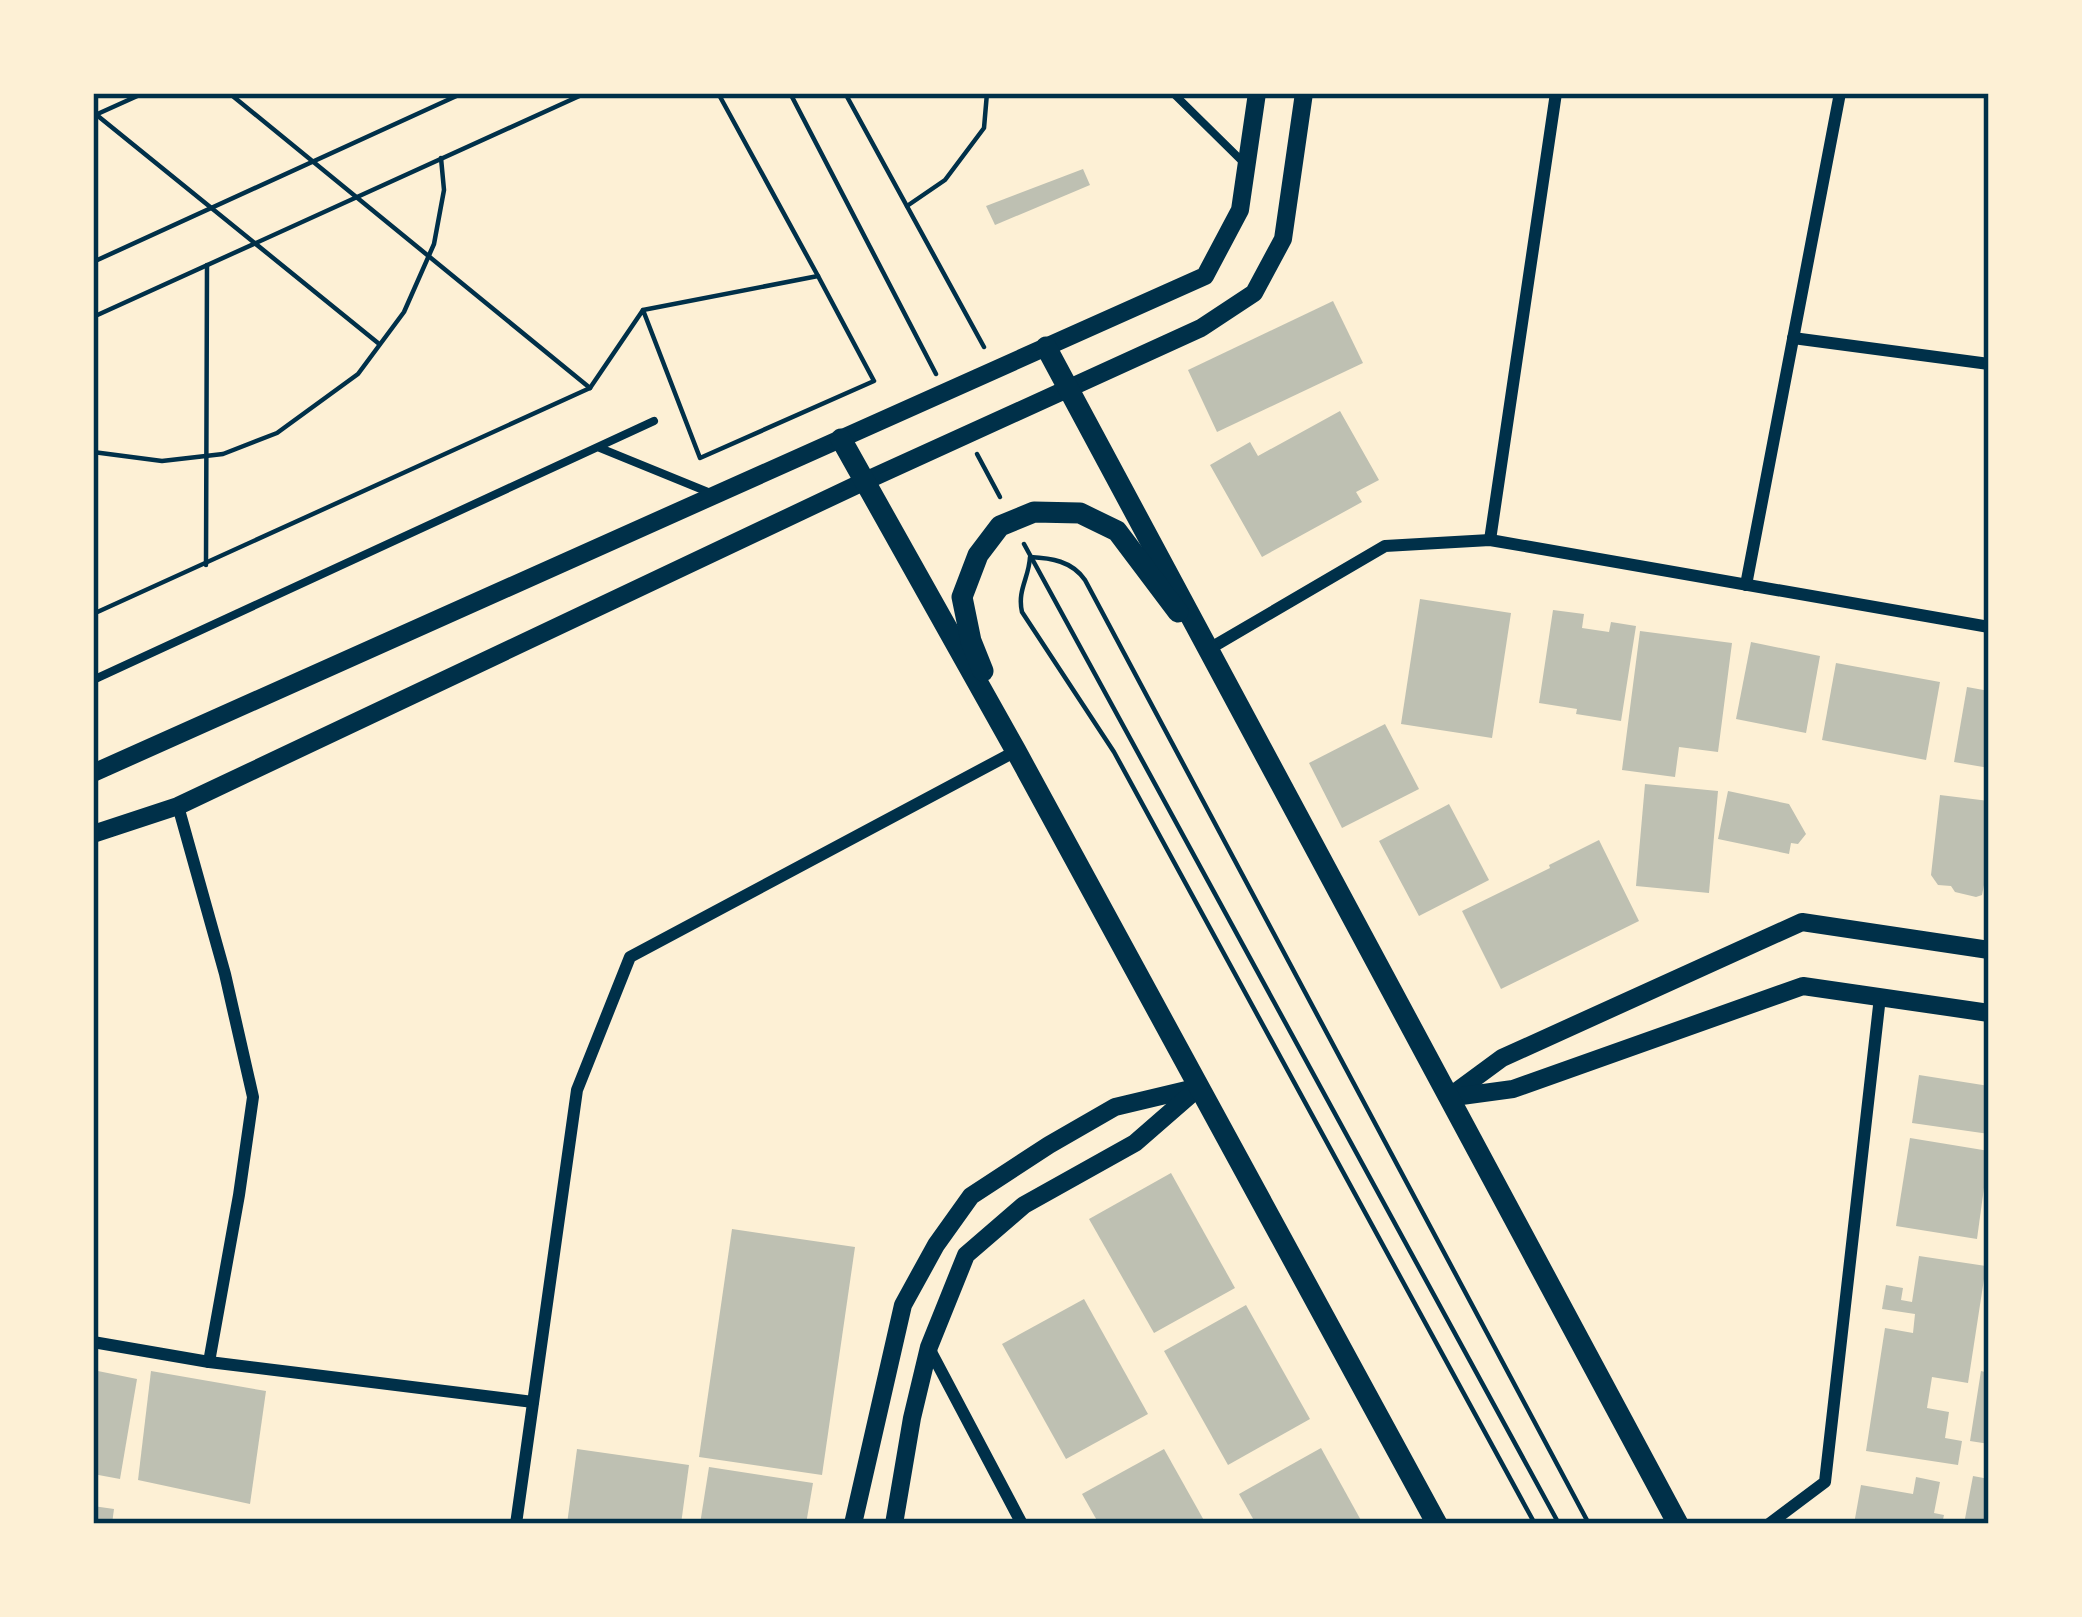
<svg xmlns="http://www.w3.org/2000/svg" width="2082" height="1617" font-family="Merriweather,serif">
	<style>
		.building { fill: #bec0b2 }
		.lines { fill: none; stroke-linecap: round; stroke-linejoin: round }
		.path { stroke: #003049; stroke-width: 4.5 }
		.service { stroke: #003049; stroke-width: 8 }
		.minor { stroke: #003049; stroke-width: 12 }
		.tertiary { stroke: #003049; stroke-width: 18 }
		.secondary { stroke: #003049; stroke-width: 21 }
		.neatline { fill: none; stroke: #003049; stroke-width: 4.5 }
	</style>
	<rect width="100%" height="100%" fill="#fdf0d5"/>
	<!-- building -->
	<g class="building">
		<path d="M1083,169L1090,185L995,225L986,206Z"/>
		<path d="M1333,301L1363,363L1217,432L1188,370Z"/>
		<path d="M1340,411L1379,480L1356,492L1362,502L1262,557L1210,465L1250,442L1258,456Z"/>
		<path d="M1420,599L1511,613L1492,738L1401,724Z"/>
		<path d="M1553,610L1584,614L1582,628L1609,632L1611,622L1636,626L1621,721L1576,714L1577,709L1539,703Z"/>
		<path d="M1640,631L1732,643L1718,752L1679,747L1675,777L1622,770Z"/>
		<path d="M1751,642L1820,656L1806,733L1736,719Z"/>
		<path d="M1836,663L1940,682L1926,760L1822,740Z"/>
		<path d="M1967,687L1989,691V768L1954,762Z"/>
		<path d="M1385,724L1419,789L1342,828L1309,763Z"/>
		<path d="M1645,784L1718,791L1709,893L1636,886Z"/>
		<path d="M1728,791L1789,804L1806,834L1798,844L1791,843L1789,854L1718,839Z"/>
		<path d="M1940,795L1989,801V875H1986L1982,895L1976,897L1955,892L1951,886L1938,885L1931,875Z"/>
		<path d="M1449,804L1489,880L1419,916L1379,841Z"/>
		<path d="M1599,840L1639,921L1501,989L1462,911L1550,868L1549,865Z"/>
		<path d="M1919,1075L1989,1086V1134L1912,1123Z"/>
		<path d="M1910,1138L1989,1151L1977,1239L1896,1226Z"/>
		<path d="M1171,1173L1235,1288L1154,1333L1089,1219Z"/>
		<path d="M732,1229L855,1247L822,1475L699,1457Z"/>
		<path d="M1919,1256L1986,1266L1968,1383L1932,1377L1927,1408L1949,1412L1945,1438L1962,1441L1958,1465L1866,1451L1885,1328L1913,1333L1915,1314L1882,1309L1886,1285L1903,1288L1901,1300L1912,1302Z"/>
		<path d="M1084,1299L1148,1414L1066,1459L1002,1344Z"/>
		<path d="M1246,1305L1310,1419L1228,1465L1164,1351Z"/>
		<path d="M93,1370L137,1379L120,1479L93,1474Z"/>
		<path d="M151,1371L266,1391L250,1504L138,1480Z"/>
		<path d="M1981,1371L1989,1373V1444L1970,1441Z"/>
		<path d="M1321,1448L1363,1524H1256L1239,1494Z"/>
		<path d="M577,1449L689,1465L681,1524H567Z"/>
		<path d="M1164,1449L1206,1524H1099L1082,1494Z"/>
		<path d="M709,1467L813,1483L806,1524H700Z"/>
		<path d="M1973,1476L1989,1479V1524H1964Z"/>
		<path d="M1916,1477L1940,1482L1934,1513L1944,1515L1942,1524H1854L1861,1485L1913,1494Z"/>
		<path d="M93,1506L114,1509L112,1524H93Z"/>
	</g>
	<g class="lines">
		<!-- path -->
		<g class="path">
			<path d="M229,93L590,388"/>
			<path d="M790,93L936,374"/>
			<path d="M845,93L984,347"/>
			<path d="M93,112L378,343"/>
			<path d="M93,116L144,93"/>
			<path d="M907,206L945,180L984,128L987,93"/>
			<path d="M93,262L463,93"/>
			<path d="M643,310L818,276L718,93"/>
			<path d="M93,317L586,93"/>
			<path d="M93,452L162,461L223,454L277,433L358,374L404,312L434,244L444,190L441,158"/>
			<path d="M977,454L1000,497"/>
			<path d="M1024,544L1559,1524"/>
			<path d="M206,565L207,265"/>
			<path d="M93,614L590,388L643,310L700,458L874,381L818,276"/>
			<path d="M1535,1524L1114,752L1022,612C1017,590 1029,578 1030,557C1051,558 1072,561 1085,580L1589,1524"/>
		</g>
		<!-- service -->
		<g class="service">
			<path d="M1173,93L1242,161"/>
			<path d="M600,448L708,492"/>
			<path d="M93,680L654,421"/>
		</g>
		<!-- minor -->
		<g class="minor">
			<path d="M1793,338L1989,364"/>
			<path d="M1490,540L1556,93"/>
			<path d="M1746,585L1840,93"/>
			<path d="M1209,649L1385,546L1490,540L1989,627"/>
			<path d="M178,806L225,974L253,1097L239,1195L209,1362"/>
			<path d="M93,1342L209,1362L533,1402"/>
			<path d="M929,1348L1022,1524"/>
			<path d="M516,1524L577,1090L630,957L1016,751"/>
			<path d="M1769,1524L1825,1482L1880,997"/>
		</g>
		<!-- tertiary -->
		<g class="tertiary">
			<path d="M93,773L1205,276L1240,210L1257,93"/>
			<path d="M93,834L178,806L863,482L1201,328L1254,293L1283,239L1304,93"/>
			<path d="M1449,1097L1502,1058L1802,922L1989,950"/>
			<path d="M1454,1097L1513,1089L1803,986L1989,1013"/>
			<path d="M853,1524L903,1305L936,1245L971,1196L1049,1145L1115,1107L1199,1087"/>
			<path d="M894,1524L912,1418L929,1347L966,1255L1024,1205L1135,1143L1197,1089"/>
		</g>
		<!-- secondary -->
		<g class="secondary">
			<path d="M1046,347L1678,1524"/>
			<path d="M841,439L1016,751L1437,1524"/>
			<path d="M983,671L971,641L962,597L978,555L1000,526L1034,512L1080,513L1117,531L1178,612"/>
		</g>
	</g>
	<!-- border -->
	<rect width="2082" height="1617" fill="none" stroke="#fdf0d5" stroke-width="192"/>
	<rect x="96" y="96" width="1890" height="1425" class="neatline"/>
</svg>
